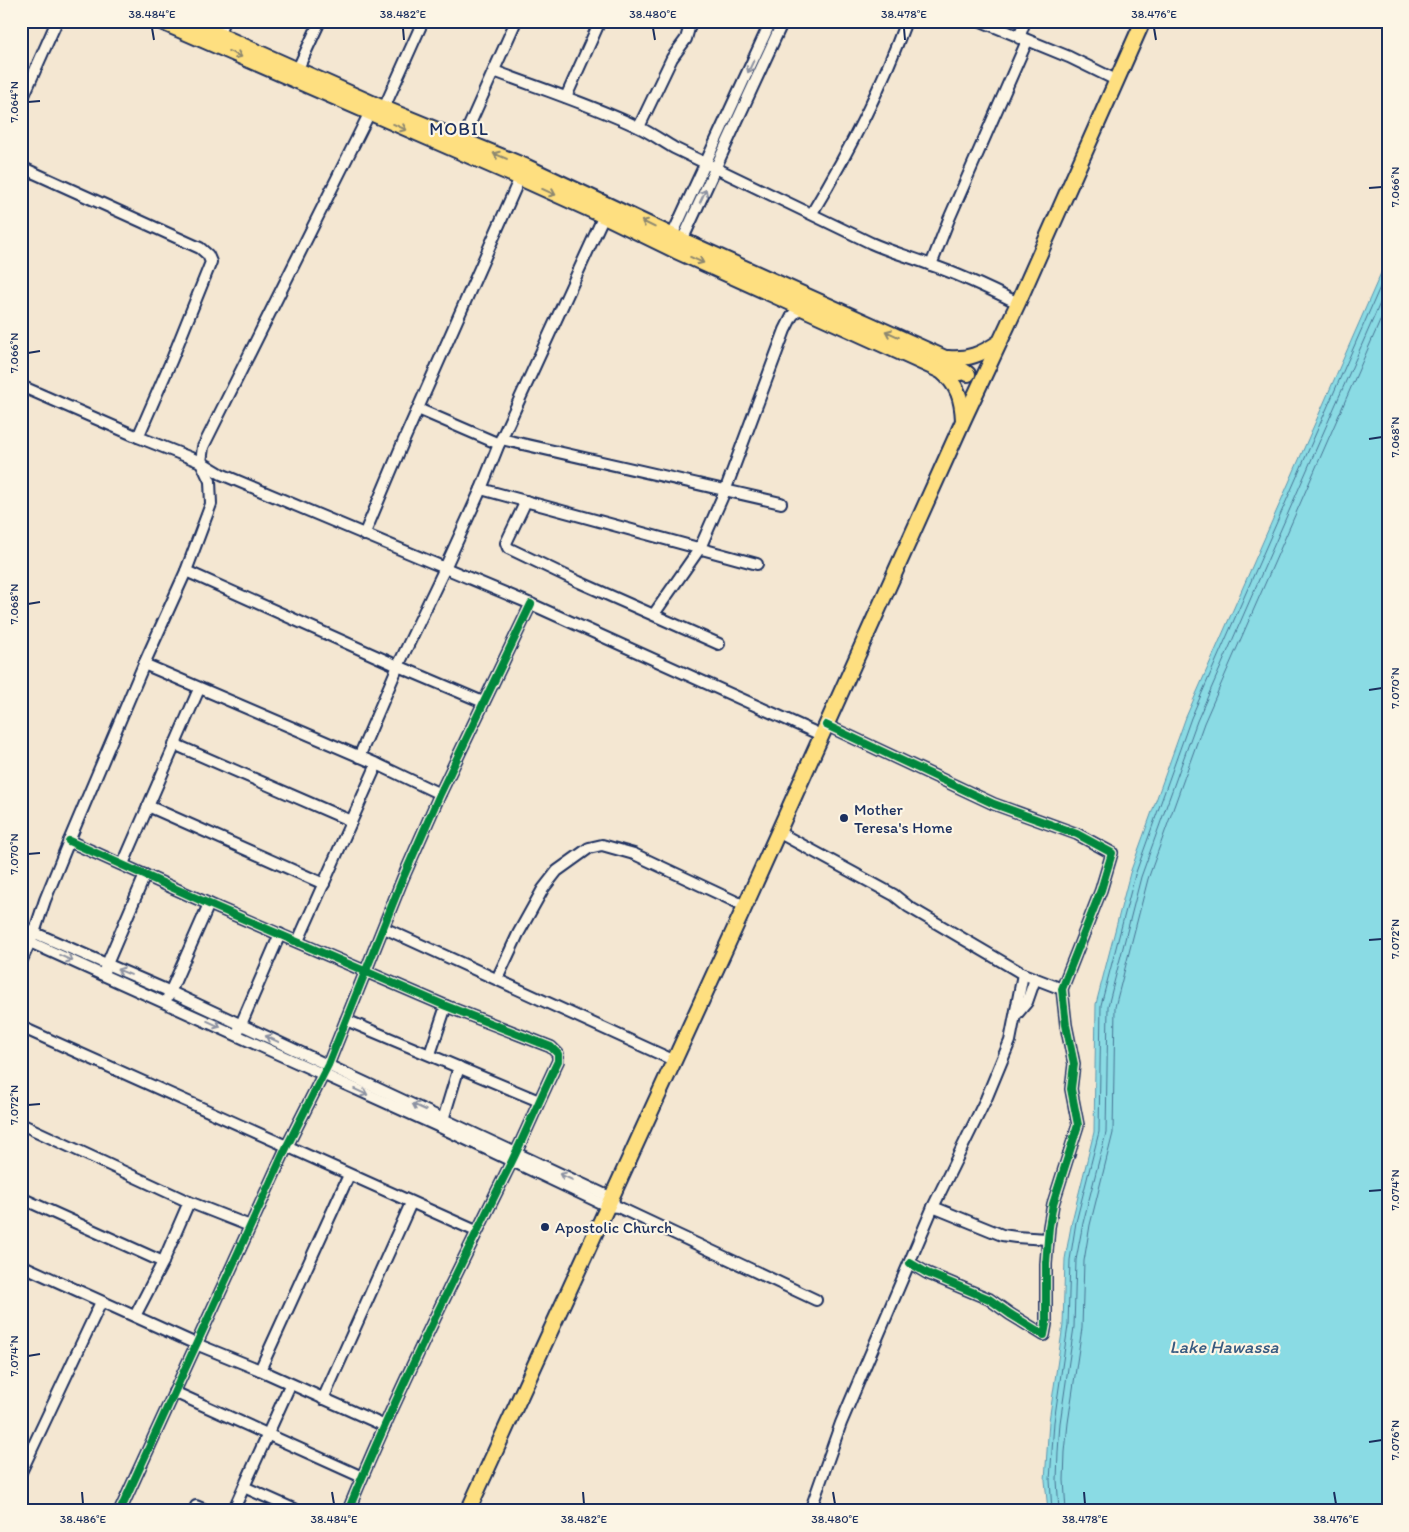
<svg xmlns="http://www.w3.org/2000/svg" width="1409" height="1532" font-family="Itim,sans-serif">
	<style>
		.water { fill: #8adbe4; stroke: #5e96ae }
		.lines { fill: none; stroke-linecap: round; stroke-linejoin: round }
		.shore { stroke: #477494; stroke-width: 1 }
		.minor-casing { stroke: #1b2f5e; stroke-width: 14 }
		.major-casing { stroke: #1b2f5e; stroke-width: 18 }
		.minor { stroke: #fcf5e5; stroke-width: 10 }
		.major { stroke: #fedf80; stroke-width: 14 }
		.cycleway-casing { stroke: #fcf5e5; stroke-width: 11 }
		.cycleway { stroke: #00873e; stroke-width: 8 }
		.oneway { stroke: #8c876f }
		.oneway2 { stroke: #8c92a2 }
		.ticks { fill: none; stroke: #1b2f5e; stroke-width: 2 }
		.poi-dot { fill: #1b2f5e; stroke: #fcf5e5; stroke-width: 2 }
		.labels { text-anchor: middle; stroke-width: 4.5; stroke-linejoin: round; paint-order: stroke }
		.poi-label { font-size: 16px; fill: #1b2f5e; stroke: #fcf5e5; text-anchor: start }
		.neighbourhood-label { font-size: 18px; letter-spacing: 1px; fill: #1b2f5e; stroke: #fcf5e5 }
		.water-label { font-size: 18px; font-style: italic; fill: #375a80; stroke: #fcf5e5 }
		.neatline { fill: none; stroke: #1b2f5e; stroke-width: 2 }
		.ticks-label { font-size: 12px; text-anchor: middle; fill: #1b2f5e }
	</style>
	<rect width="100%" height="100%" fill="#f4e7d2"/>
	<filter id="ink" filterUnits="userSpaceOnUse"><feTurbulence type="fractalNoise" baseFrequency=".02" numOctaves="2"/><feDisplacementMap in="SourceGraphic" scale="10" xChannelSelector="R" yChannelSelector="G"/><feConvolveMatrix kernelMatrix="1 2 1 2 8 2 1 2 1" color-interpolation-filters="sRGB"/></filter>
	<g filter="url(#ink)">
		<!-- water -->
		<path class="water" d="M1388,257V1511H1048L1045,1480L1047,1451L1049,1421L1063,1325L1065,1259L1072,1221L1094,1132L1096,1004L1130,873L1186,717Z"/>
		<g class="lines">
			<!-- shore -->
			<g class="shore">
				<path d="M1052,1511L1050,1480L1054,1422L1068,1326L1070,1260L1076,1222L1099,1132L1101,1005L1135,875L1191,718L1388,269"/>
				<path d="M1059,1511L1057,1480L1058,1452L1060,1423L1074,1327L1076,1260L1083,1223L1106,1133L1108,1006L1141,877L1197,721L1388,285"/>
				<path d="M1066,1511L1064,1480L1065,1452L1068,1423L1082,1328L1084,1261L1090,1225L1113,1133L1115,1007L1148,879L1204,723L1388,303"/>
			</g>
			<!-- minor casing -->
			<g class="minor-casing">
				<g id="minor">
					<path d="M981,21L1069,57L1116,80"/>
					<path d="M1019,38L1025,21"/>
					<path d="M216,39L224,21"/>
					<path d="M494,71C542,89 592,105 638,127C651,133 662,141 674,148C740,180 805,211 871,243C891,252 911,257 931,265C961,275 990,289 1018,303"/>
					<path d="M295,75L320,21"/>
					<path d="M566,97L600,21"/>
					<path d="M21,102L57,21"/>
					<path d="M384,108L423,21"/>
					<path d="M639,127L672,58L686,39L691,21"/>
					<path d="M460,146L516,21"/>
					<path d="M21,167L200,248L208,255L211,262L172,359L138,437"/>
					<path d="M812,213C848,153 882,87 906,21"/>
					<path d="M670,240L771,21"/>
					<path d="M680,245L783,21"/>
					<path d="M931,265L949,219L1027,41"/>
					<path d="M21,386L138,437L201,462L221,474L531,604L821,735"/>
					<path d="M418,409L499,444"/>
					<path d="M501,439L781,503"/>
					<path d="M481,489L757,564"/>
					<path d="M526,501L506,543L508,548L579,582L719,644"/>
					<path d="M364,535L404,440L522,173"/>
					<path d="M186,571L398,666L483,702"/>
					<path d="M654,614L700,548L725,491L785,330L792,316L804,303"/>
					<path d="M144,664L377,764L440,794"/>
					<path d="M826,725L994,804L1077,834L1112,853L1101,890L1062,989L1066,1025L1074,1064L1071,1089L1078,1125L1053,1204L1049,1227L1046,1264V1324L1044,1335L1010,1314L989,1299L927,1273L910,1263"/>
					<path d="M174,744L351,821"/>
					<path d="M359,757L398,666L445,568L481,489L499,444L606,211"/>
					<path d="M148,806L324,884"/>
					<path d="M778,832L894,895L909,907L1023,974L1062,989"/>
					<path d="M69,841L209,904L446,1006L551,1047L558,1054V1061C542,1094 528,1128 512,1161C455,1276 397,1392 348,1511"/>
					<path d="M123,864L199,689"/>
					<path d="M21,927L171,992L610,1197L614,1202"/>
					<path d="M384,928L673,1060"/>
					<path d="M21,938L440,1127L607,1206L618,1207L816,1300"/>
					<path d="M298,941L377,764"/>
					<path d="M21,962L34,933L45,900L69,841L144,664L186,571L211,504L210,481L201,462L203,447L373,106"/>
					<path d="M104,971L145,875"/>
					<path d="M497,979L518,934L543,889L557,871L589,848L602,845L634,854L745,906"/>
					<path d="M168,997L209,904"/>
					<path d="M1017,1014L1027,1002L1035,979"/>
					<path d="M346,1020L539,1101"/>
					<path d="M21,1027L476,1231"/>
					<path d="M239,1029L280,934"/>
					<path d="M430,1054L446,1006"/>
					<path d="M442,1123L459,1067"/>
					<path d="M21,1124L189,1202L250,1226"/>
					<path d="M21,1198L163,1262"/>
					<path d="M933,1207L1002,1235L1016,1237L1047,1239"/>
					<path d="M21,1265L196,1344L260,1370L385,1426"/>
					<path d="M135,1316L163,1262L189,1202"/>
					<path d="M260,1370L349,1175"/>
					<path d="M174,1392L362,1477"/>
					<path d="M323,1399L411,1203"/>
					<path d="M21,1472L101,1302"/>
					<path d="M244,1487L298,1511"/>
					<path d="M196,1506L208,1511"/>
					<path d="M120,1511L287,1146L328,1065L403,878L440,794L531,604"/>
					<path d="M233,1511L290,1385"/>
					<path d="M810,1511L841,1423L933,1207L986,1099L1010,1041L1023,974"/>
				</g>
			</g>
			<!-- major casing -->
			<g class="major-casing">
				<g id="major">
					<path d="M159,21L520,178L604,216L676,251L941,371L959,373L965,372"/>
					<path d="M188,21L374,104L525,166L682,240L945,358L968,374"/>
					<path d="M948,358C968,360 981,354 998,343"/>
					<path d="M941,371C958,385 962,399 963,420"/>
					<path d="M468,1511L745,906L963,421L1018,303L1143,21"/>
				</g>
			</g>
			<!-- minor -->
			<use href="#minor" class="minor"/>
			<!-- major -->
			<use href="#major" class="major"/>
			<!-- cycleway casing -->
			<g class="cycleway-casing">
				<g id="cycleway">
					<path d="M826,725L994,804L1077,834L1112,853L1101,890L1062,989L1066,1025L1074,1064L1071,1089L1078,1125L1053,1204L1049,1227L1046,1264V1324L1044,1335L1010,1314L989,1299L927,1273L910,1263"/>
					<path d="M69,841L209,904L446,1006L551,1047L558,1054V1061C542,1094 528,1128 512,1161C455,1276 397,1392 348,1511"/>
					<path d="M120,1511L287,1146L328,1065L403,878L440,794L531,604"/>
				</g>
			</g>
			<!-- cycleway -->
			<use href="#cycleway" class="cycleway"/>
		</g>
		<!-- one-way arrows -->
		<defs><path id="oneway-shaft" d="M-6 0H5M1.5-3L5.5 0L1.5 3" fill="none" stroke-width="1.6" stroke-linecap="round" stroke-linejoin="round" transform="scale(1.25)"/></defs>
		<g class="oneway">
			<use href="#oneway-shaft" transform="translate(235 54) rotate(24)"/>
			<use href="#oneway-shaft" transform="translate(400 127) rotate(24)"/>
			<use href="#oneway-shaft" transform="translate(500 156) rotate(-157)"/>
			<use href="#oneway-shaft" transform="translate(549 192) rotate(24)"/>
			<use href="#oneway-shaft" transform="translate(648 224) rotate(-154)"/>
			<use href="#oneway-shaft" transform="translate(697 260) rotate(24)"/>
			<use href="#oneway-shaft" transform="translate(892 334) rotate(-156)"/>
		</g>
		<g class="oneway2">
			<use href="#oneway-shaft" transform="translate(751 66) rotate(115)"/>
			<use href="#oneway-shaft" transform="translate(703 196) rotate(-65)"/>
			<use href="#oneway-shaft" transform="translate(66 958) rotate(24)"/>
			<use href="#oneway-shaft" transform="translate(124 972) rotate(-158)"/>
			<use href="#oneway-shaft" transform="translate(214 1024) rotate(24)"/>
			<use href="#oneway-shaft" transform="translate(272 1039) rotate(-155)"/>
			<use href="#oneway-shaft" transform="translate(361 1092) rotate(24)"/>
			<use href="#oneway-shaft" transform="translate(419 1107) rotate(-155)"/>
			<use href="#oneway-shaft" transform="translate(566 1177) rotate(-155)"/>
		</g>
	</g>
	<!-- ticks -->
	<path class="ticks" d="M152,28L154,40M403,28L404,40M653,28L655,40M904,28L905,40M1154,28L1156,40M28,102L40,101M1369,188L1382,187M28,353L40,351M1369,439L1382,437M28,604L40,602M1369,690L1382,688M28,854L40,853M1369,940L1382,939M28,1105L40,1104M1369,1191L1382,1190M28,1356L40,1354M1369,1442L1382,1440M82,1492L83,1504M332,1492L334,1504M583,1492L584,1504M833,1492L835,1504M1084,1492L1085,1504M1334,1492L1336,1504"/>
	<!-- markers -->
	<g class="poi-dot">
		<circle cx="844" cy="818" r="5"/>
		<circle cx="545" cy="1227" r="5"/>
	</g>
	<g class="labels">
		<!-- poi labels -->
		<g class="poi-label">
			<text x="854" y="815">Mother<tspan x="854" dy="18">Teresa's Home</tspan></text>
			<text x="555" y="1233">Apostolic Church</text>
		</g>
		<!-- neighbourhood labels -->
		<g class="neighbourhood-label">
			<text x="459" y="135">MOBIL</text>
		</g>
		<!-- water labels -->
		<g class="water-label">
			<text x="1224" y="1353">Lake Hawassa</text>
		</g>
	</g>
	<!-- margin -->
	<rect width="1409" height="1532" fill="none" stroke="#fcf5e5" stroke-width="55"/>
	<rect x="28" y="28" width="1354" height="1476" class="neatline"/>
	<g class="ticks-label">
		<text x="152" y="18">38.484°E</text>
		<text x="403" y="18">38.482°E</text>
		<text x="653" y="18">38.480°E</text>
		<text x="904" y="18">38.478°E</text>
		<text x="1154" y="18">38.476°E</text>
		<text transform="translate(14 102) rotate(-90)" y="4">7.064°N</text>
		<text transform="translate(1395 187) rotate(-90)" y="4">7.066°N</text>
		<text transform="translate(14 353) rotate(-90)" y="4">7.066°N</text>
		<text transform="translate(1395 437) rotate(-90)" y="4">7.068°N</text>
		<text transform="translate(14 604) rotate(-90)" y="4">7.068°N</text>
		<text transform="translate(1395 688) rotate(-90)" y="4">7.070°N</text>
		<text transform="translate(14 854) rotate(-90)" y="4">7.070°N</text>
		<text transform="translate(1395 939) rotate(-90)" y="4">7.072°N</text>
		<text transform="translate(14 1105) rotate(-90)" y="4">7.072°N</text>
		<text transform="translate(1395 1190) rotate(-90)" y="4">7.074°N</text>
		<text transform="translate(14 1356) rotate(-90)" y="4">7.074°N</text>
		<text transform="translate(1395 1440) rotate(-90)" y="4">7.076°N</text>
		<text x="83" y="1523">38.486°E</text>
		<text x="334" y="1523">38.484°E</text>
		<text x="584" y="1523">38.482°E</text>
		<text x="835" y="1523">38.480°E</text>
		<text x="1085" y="1523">38.478°E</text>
		<text x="1336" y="1523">38.476°E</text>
	</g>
</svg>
